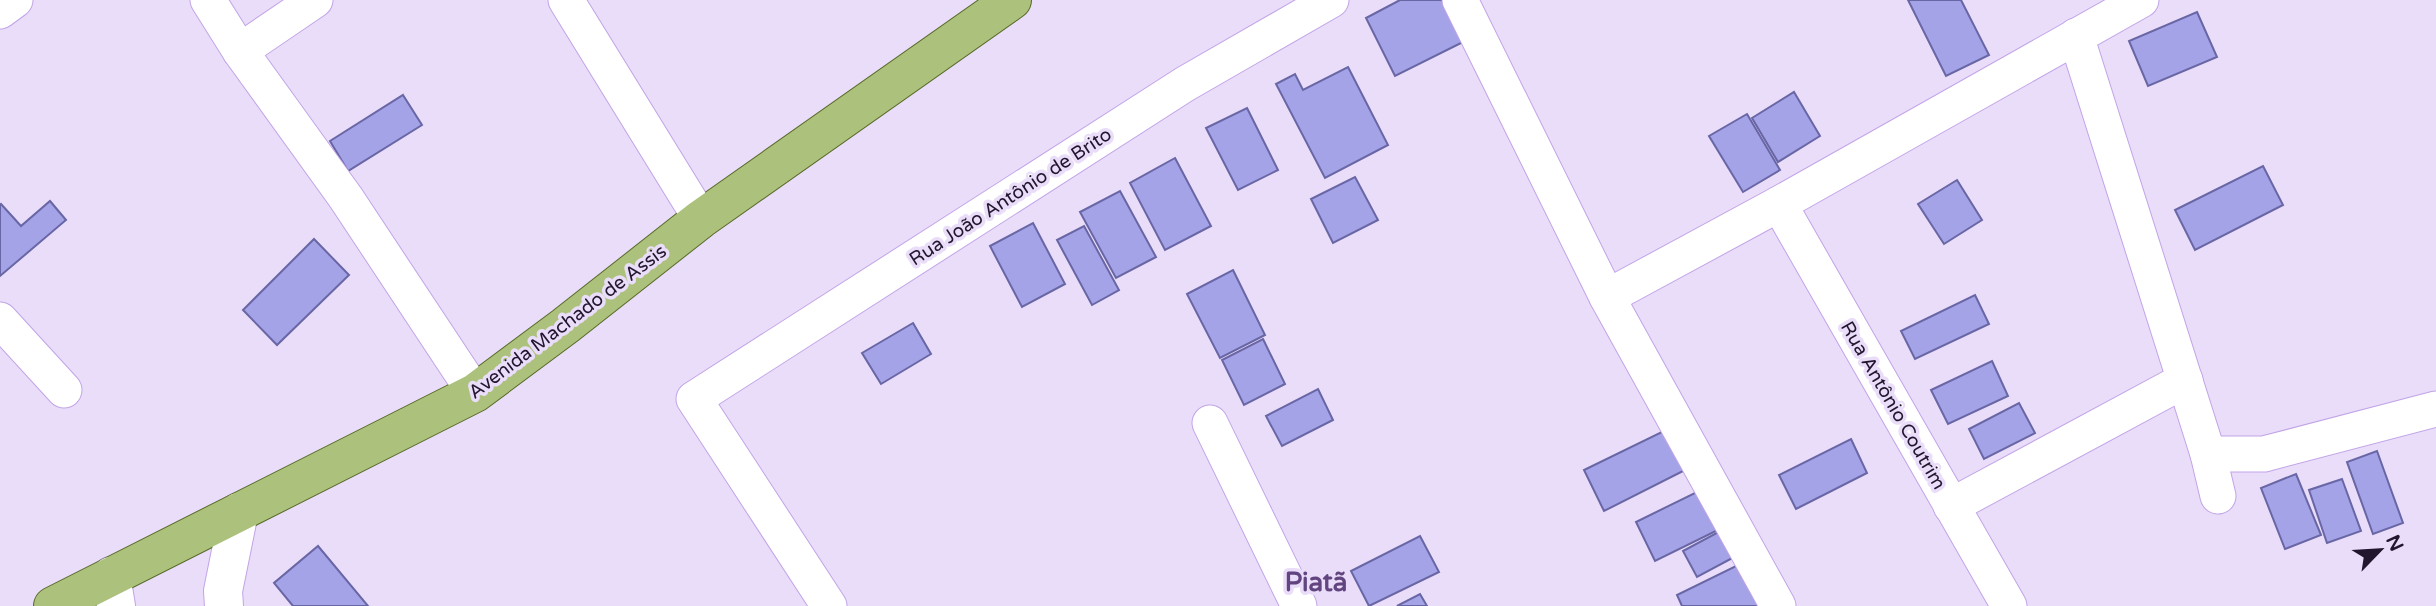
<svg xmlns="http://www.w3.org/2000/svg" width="2436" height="606" font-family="'Varela Round',sans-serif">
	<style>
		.building { fill: #a5a3e8; stroke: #6966a5; stroke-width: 2 }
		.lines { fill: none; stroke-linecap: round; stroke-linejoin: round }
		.minor-casing { stroke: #c2a4e7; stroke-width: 37 }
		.tertiary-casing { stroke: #c2a4e7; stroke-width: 40 }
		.primary-casing { stroke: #586a28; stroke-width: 40 }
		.minor { stroke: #fff; stroke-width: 35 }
		.tertiary { stroke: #fff; stroke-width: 38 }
		.primary { stroke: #acc17c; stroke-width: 38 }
		.labels { text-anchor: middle; stroke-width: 7; stroke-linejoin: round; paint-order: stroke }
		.street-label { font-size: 19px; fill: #22162f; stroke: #e9ddf9 }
		.district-label { font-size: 26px; font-weight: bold; fill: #624580; stroke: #e9ddf9 }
	</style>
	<rect width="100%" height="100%" fill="#e9ddf9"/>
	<!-- building -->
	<g class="building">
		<path d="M1400,0H1442L1463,42L1395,76L1366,18Z"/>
		<path d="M1908,0H1961L1989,55L1946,76Z"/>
		<path d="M2197,12L2217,57L2148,86L2129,41Z"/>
		<path d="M1348,67L1388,145L1325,178L1276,84L1295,74L1303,90Z"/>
		<path d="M1794,92L1820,136L1778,162L1752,118Z"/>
		<path d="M403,95L422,125L348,171L330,141Z"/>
		<path d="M1247,108L1278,170L1238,190L1206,128Z"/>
		<path d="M1747,114L1780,170L1743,192L1709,136Z"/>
		<path d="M1175,158L1211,226L1165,250L1130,183Z"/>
		<path d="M2263,166L2283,205L2195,250L2175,210Z"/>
		<path d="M1355,177L1378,220L1333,243L1311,199Z"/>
		<path d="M1957,180L1982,220L1944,244L1918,204Z"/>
		<path d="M1120,191L1156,257L1116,278L1080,212Z"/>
		<path d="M50,201L66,220L0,276V205L1,204L21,226Z"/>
		<path d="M1033,223L1065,284L1022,307L990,246Z"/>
		<path d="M1084,226L1119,290L1092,305L1057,240Z"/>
		<path d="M314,239L349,275L277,345L243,310Z"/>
		<path d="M1233,270L1265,335L1220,358L1187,294Z"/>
		<path d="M1975,295L1989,324L1915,359L1901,331Z"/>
		<path d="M913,323L931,354L881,384L862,353Z"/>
		<path d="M1263,339L1285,384L1244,405L1222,360Z"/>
		<path d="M1992,361L2008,396L1948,424L1931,390Z"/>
		<path d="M1318,389L1333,420L1282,446L1266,416Z"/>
		<path d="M2019,403L2035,433L1984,459L1969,429Z"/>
		<path d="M1672,427L1691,467L1604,511L1584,470Z"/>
		<path d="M1851,439L1867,473L1796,509L1779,475Z"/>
		<path d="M2377,451L2403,523L2373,534L2347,462Z"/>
		<path d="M2296,474L2321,535L2285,549L2261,488Z"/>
		<path d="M2342,479L2361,531L2327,543L2309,490Z"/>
		<path d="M1703,489L1722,528L1655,561L1636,522Z"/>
		<path d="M1724,529L1738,555L1697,577L1683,551Z"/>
		<path d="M1420,536L1439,572L1369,606L1351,571Z"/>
		<path d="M318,546L368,606H293L274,583Z"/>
		<path d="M1740,564L1759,606H1682L1677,595Z"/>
		<path d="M1420,594L1427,606H1397Z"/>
	</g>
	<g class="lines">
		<!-- minor casing -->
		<g class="minor-casing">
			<g id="minor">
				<path d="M208,0L240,51L346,198L475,393"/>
				<path d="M566,0L701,219"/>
				<path d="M1460,0L1607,297L1778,606"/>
				<path d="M0,11L15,0"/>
				<path d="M2076,36L2208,454L2218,496"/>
				<path d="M240,51L315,0"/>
				<path d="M1779,204L2009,606"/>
				<path d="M1607,297L1779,204L2141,0"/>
				<path d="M0,320L64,390"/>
				<path d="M1210,423L1299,606"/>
				<path d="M2208,454H2264L2436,409"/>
				<path d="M1951,506L2185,380"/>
				<path d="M829,606L694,399L1185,84L1331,0"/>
			</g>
		</g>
		<!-- tertiary casing -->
		<g class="tertiary-casing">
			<g id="tertiary">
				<path d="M111,576L116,606"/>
				<path d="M224,606L223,591L239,512"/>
			</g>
		</g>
		<!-- primary casing -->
		<g class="primary-casing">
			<path id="primary" d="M53,606L475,393L565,326L701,219L1012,0"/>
		</g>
		<!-- minor -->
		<use href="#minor" class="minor"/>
		<!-- tertiary -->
		<use href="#tertiary" class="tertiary"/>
		<!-- primary -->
		<use href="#primary" class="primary"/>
	</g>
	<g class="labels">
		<!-- street labels -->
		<g class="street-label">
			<text transform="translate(1010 196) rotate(-33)" y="7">Rua João Antônio de Brito</text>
			<text transform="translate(567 321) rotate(-37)" y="7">Avenida Machado de Assis</text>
			<text transform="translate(1894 405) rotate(60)" y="7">Rua Antônio Coutrim</text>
		</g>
		<!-- district labels -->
		<g class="district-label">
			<text x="1316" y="591">Piatã</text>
		</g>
	</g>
	<!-- north arrow -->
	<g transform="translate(2380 550) rotate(65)" stroke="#e9ddf9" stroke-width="5" paint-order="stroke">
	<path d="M0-5L12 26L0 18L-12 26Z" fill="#22162f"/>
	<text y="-10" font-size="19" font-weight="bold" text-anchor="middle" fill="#22162f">N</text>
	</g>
</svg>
